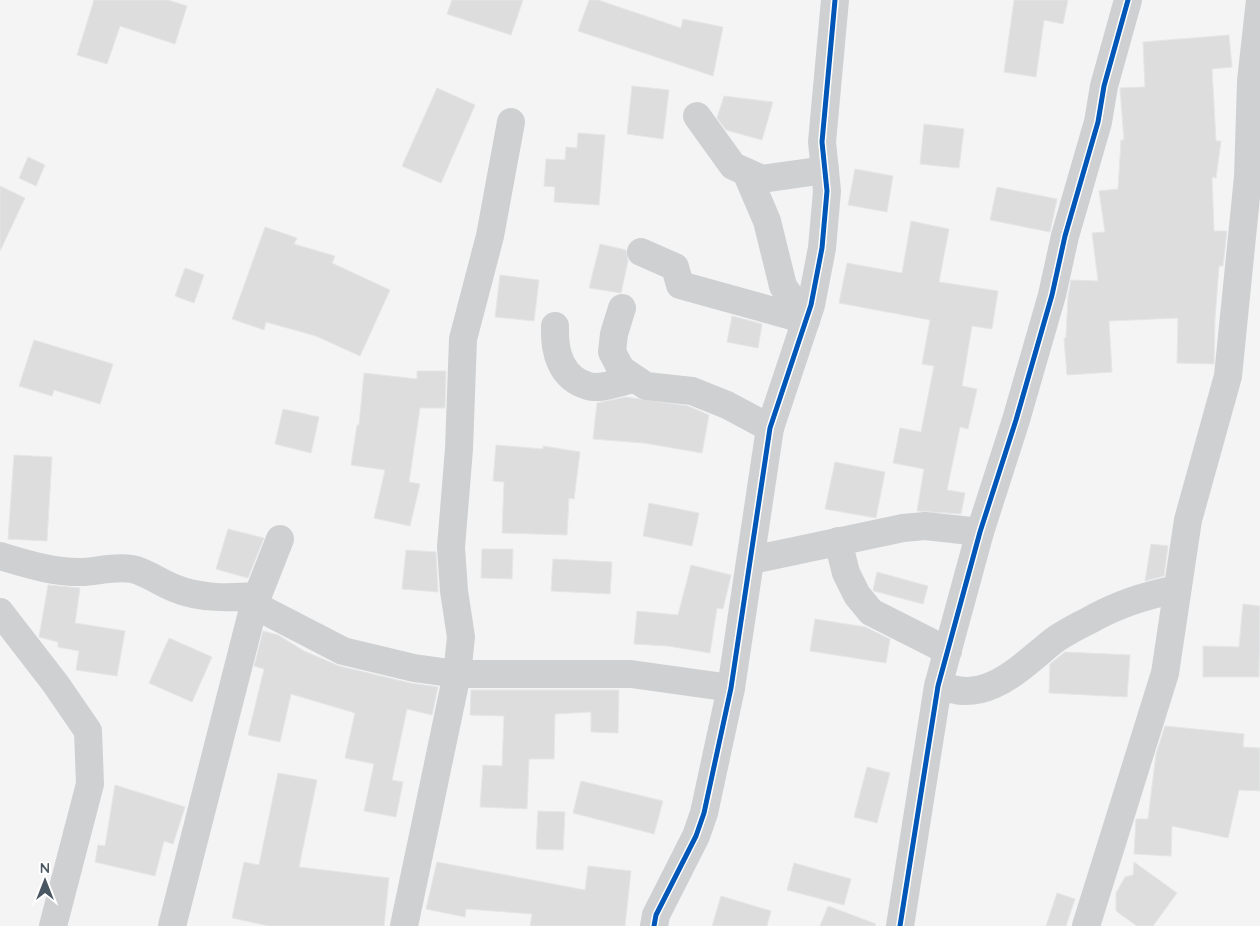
<svg xmlns="http://www.w3.org/2000/svg" width="1260" height="926" font-family="Quicksand,sans-serif">
	<style>
		.building { fill: #ddddde; stroke: #e5e6e7 }
		.lines { fill: none; stroke-linecap: round; stroke-linejoin: round }
		.minor { stroke: #ced0d2; stroke-width: 28 }
		.cycleway-casing { stroke: #fff; stroke-width: 8 }
		.cycleway { stroke: #0057b8; stroke-width: 5 }
	</style>
	<rect width="100%" height="100%" fill="#f4f4f4"/>
	<!-- building -->
	<g class="building">
		<path d="M94,0H168L187,6L175,44L120,26L107,64L77,55Z"/>
		<path d="M452,0H523L511,35L447,14Z"/>
		<path d="M589,0H598L681,28L683,19L723,27L713,76L578,31Z"/>
		<path d="M1014,0H1068L1063,24L1044,20L1036,77L1004,72Z"/>
		<path d="M1229,35L1232,67L1212,69L1216,141H1221L1216,178L1212,177L1214,231H1227L1223,266H1219L1215,318L1214,364L1177,363L1178,318L1109,321L1112,372L1067,375L1064,338H1066L1068,297L1071,280L1098,281L1092,233L1105,232L1099,191L1118,189L1121,140H1124L1120,88L1145,87L1143,42Z"/>
		<path d="M632,86L669,90L663,139L627,134Z"/>
		<path d="M437,88L475,105L441,183L402,166Z"/>
		<path d="M724,96L773,102L762,140L726,130L717,118Z"/>
		<path d="M924,124L964,129L959,168L920,164Z"/>
		<path d="M578,133L605,135L599,205L554,202L555,187L544,186L546,159L565,160L566,147L577,148Z"/>
		<path d="M28,157L45,165L36,186L19,178Z"/>
		<path d="M855,169L893,176L887,212L848,205Z"/>
		<path d="M0,186L25,198L0,251Z"/>
		<path d="M997,187L1057,199L1050,232L990,220Z"/>
		<path d="M911,221L949,229L939,282L998,291L992,329L972,326L962,386L977,389L968,429L960,427L947,490L965,493L961,514L917,511L924,469L893,463L900,428L921,432L934,366L922,364L930,320L839,303L847,263L902,273Z"/>
		<path d="M265,227L297,238L294,244L335,256L332,263L390,290L360,356L316,336L266,322L264,330L232,319Z"/>
		<path d="M600,244L626,250L628,261L621,293L589,288Z"/>
		<path d="M185,268L204,275L194,303L175,296Z"/>
		<path d="M500,275L539,280L534,321L495,317Z"/>
		<path d="M732,316L762,324L758,348L727,342Z"/>
		<path d="M34,340L113,364L100,404L54,390L52,396L19,386Z"/>
		<path d="M417,371H446L445,408H420L409,482L420,484L410,526L374,518L385,470L351,465L357,425H359L364,373L417,379Z"/>
		<path d="M626,397L688,406L709,415L702,453L644,443L593,439L597,403Z"/>
		<path d="M283,409L319,417L311,453L275,444Z"/>
		<path d="M496,445L543,449V446L580,452L574,499L569,498L567,535L502,533L504,482L493,481Z"/>
		<path d="M14,455L52,457L47,541L8,539Z"/>
		<path d="M835,462L885,472L876,518L825,509Z"/>
		<path d="M649,503L699,513L692,546L643,536Z"/>
		<path d="M228,529L264,538L248,578L216,569Z"/>
		<path d="M1151,544L1168,546L1164,576L1145,581Z"/>
		<path d="M482,549H513L512,579L481,578Z"/>
		<path d="M406,550L436,552L438,592L402,589Z"/>
		<path d="M553,559L612,562L610,594L551,591Z"/>
		<path d="M691,565L731,575L723,609L717,608L710,653L668,646L634,644L637,611L678,615Z"/>
		<path d="M877,572L928,586L923,604L874,591L873,590Z"/>
		<path d="M48,585L80,588L75,623L125,631L117,676L76,670L79,651L58,647V642L39,637Z"/>
		<path d="M1243,604L1260,606L1259,677H1203V646L1239,647Z"/>
		<path d="M815,619L865,627L890,639L886,663L810,651Z"/>
		<path d="M263,631L278,635L304,651L339,666L410,683L438,687L432,715L407,709L392,780L403,782L396,817L364,811L374,764L345,758L355,713L291,694L280,742L248,735L264,669L254,666Z"/>
		<path d="M169,638L212,657L192,702L149,683Z"/>
		<path d="M1065,652L1130,655L1127,697L1049,693L1050,664Z"/>
		<path d="M471,690H619L618,733L591,732V712L555,714L554,759H529L527,809L480,807L483,765L502,766L504,716L470,715Z"/>
		<path d="M1165,726L1244,734L1243,747L1260,748V791L1239,790L1228,838L1172,826L1171,856L1134,854L1136,819H1148L1156,754Z"/>
		<path d="M867,767L890,773L877,823L854,817Z"/>
		<path d="M278,773L317,780L299,867L389,878L384,926H269L232,918L244,862L259,865Z"/>
		<path d="M581,781L663,801L654,834L573,813Z"/>
		<path d="M115,785L185,807L173,844L164,841L155,876L95,862L98,845L105,846Z"/>
		<path d="M538,811L565,812L563,850L536,849Z"/>
		<path d="M437,862L585,890L588,866L631,871L625,926H530L532,914L466,909L465,917L426,909Z"/>
		<path d="M1134,862L1177,893L1153,926H1137L1116,911V893L1125,877L1133,875Z"/>
		<path d="M794,863L851,879L844,905L787,890Z"/>
		<path d="M1057,893L1075,899L1066,926H1046Z"/>
		<path d="M721,896L771,911L767,926H712Z"/>
		<path d="M828,906L876,924L875,926H820Z"/>
	</g>
	<g class="lines">
		<!-- minor -->
		<g class="minor">
			<path d="M697,116L733,166L762,179L825,170"/>
			<path d="M746,172L767,221L783,286L806,320"/>
			<path d="M641,252L675,267L680,285L806,320"/>
			<path d="M622,308L614,334L612,352L621,369L646,386L692,391L727,405L770,428"/>
			<path d="M555,326C554,351 560,378 588,386C601,390 622,381 635,379"/>
			<path d="M838,541L846,573L857,595L871,612L948,651"/>
			<path d="M0,556C27,564 55,573 83,572C100,571 114,566 132,569C147,572 160,583 174,588C200,599 230,598 258,596"/>
			<path d="M752,560L903,528L925,526L980,532"/>
			<path d="M254,605L343,651L414,668L457,674L461,637L454,591L451,547L459,449L463,339L490,236L511,122"/>
			<path d="M0,612L55,683L88,731L90,784L53,926"/>
			<path d="M939,684C983,707 1019,669 1052,642C1062,634 1076,627 1088,621C1118,604 1144,596 1177,589"/>
			<path d="M172,926L254,605L280,539"/>
			<path d="M404,926L457,674H631L731,688"/>
			<path d="M654,926L656,915L696,836L704,813L731,688L770,428L811,305L822,248L827,191L822,142L835,0"/>
			<path d="M900,926L938,686L980,532L1016,420L1052,295L1065,236L1098,122L1104,86L1128,0"/>
			<path d="M1086,926L1165,673L1188,520L1228,376L1248,177L1251,81L1260,0"/>
		</g>
		<!-- cycleway casing -->
		<g class="cycleway-casing">
			<g id="cycleway">
				<path d="M654,926L656,915L696,836L704,813L731,688L770,428L811,305L822,248L827,191L822,142L835,0"/>
				<path d="M900,926L938,686L980,532L1016,420L1052,295L1065,236L1098,122L1104,86L1128,0"/>
			</g>
		</g>
		<!-- cycleway -->
		<use href="#cycleway" class="cycleway"/>
	</g>
	<!-- north arrow -->
	<g transform="translate(45 881)" stroke="#ffffff" stroke-width="4" paint-order="stroke">
	<path d="M0-4L9 19L0 12L-9 19Z" fill="#4a5661"/>
	<text y="-8" font-size="14" font-weight="bold" text-anchor="middle" fill="#4a5661">N</text>
	</g>
</svg>
